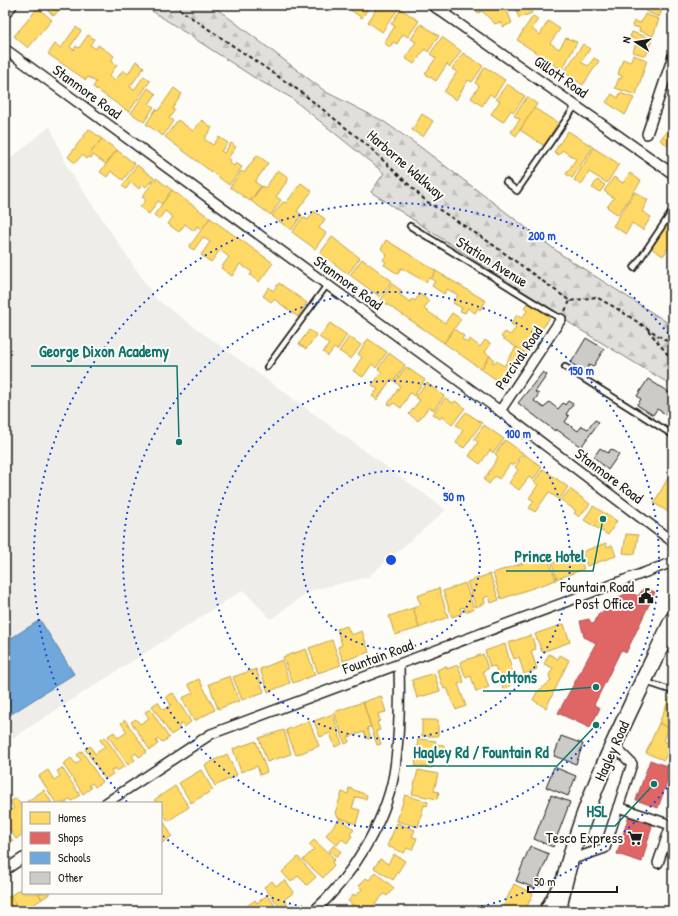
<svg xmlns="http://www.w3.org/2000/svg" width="678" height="916" font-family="'Patrick Hand',sans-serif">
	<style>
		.built { fill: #eeede9 }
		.forest { fill: url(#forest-firs); stroke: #7e7e7c }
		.homes { fill: #ffd966; stroke: #bba050 }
		.shops { fill: #e06666; stroke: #a55050 }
		.schools { fill: #6fa8dc; stroke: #567ea2 }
		.building { fill: #cccbc8; stroke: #1c1c1c }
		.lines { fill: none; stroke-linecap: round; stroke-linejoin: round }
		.service-casing { stroke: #1c1c1c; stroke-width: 8 }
		.minor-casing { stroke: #1c1c1c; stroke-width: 12 }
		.secondary-casing { stroke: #1c1c1c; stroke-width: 16 }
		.trunk-casing { stroke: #1c1c1c; stroke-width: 19 }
		.path { stroke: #1c1c1c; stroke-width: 2; stroke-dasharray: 4 3; stroke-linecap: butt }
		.service { stroke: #fdfcf7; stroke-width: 4.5 }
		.minor { stroke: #fdfcf7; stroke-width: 9 }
		.secondary { stroke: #fdfcf7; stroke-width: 13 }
		.trunk { stroke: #fdfcf7; stroke-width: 16 }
		.ring { fill: none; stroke: #1d4ed8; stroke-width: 2; stroke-dasharray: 2 4 }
		.labels { text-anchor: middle; stroke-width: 4; stroke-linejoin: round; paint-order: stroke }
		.street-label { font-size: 15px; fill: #1c1c1c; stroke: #fdfcf7 }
		.poi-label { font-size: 15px; fill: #1c1c1c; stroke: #fdfcf7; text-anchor: end }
		.centre { fill: #1d4ed8; stroke: #fdfcf7; stroke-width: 2 }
		.ring-label { font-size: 12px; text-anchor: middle; font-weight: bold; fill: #1d4ed8; stroke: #fdfcf7; stroke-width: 4; stroke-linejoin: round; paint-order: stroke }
		.leader { fill: none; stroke: #0f766e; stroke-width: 1.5 }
		.callout-dot { fill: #0f766e; stroke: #fdfcf7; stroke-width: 1.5 }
		.callout-label { font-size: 16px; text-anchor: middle; font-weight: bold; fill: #0f766e; stroke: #fdfcf7; stroke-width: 4; stroke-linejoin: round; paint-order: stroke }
	</style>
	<defs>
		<pattern id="forest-firs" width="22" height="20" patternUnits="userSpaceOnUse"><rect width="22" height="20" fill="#e0dfdb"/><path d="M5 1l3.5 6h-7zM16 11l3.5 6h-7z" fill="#c0bfbb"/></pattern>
	</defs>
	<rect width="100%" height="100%" fill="#fdfcf7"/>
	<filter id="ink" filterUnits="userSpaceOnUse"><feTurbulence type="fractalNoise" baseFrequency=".025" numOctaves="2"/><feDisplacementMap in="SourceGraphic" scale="8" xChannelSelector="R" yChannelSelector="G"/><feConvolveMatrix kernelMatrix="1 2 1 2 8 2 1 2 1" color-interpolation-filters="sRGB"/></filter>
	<g filter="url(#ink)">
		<!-- built -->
		<path class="built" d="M50,126L67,167L156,299L446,510L368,577L309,591L271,619L243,590L5,743V163Z"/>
		<!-- forest -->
		<path class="forest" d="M143,5H212L326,92L383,121L419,146L562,255L673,326V386L579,329L371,192L384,173L290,97L258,80Z"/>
		<!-- homes -->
		<g class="homes">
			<path d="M42,5H62L54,16Z"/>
			<path d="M352,5H370L362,18L349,9Z"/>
			<path d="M373,5L400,6L382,32L368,22L376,10L372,7Z"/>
			<path d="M473,5H508L506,8L512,23L503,27L500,22L495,24L482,11L478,13Z"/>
			<path d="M514,5H528L532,13L519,18Z"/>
			<path d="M647,5H664L659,17L645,11Z"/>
			<path d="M38,8L52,20L28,48L14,36Z"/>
			<path d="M401,9L419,21L408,37L403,34L397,44L393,42L390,47L384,43L395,26L391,24Z"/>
			<path d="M645,14L659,19L653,36L639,31L640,28L632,26L634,21L641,23Z"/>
			<path d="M533,16L538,19L532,29L540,35L548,21L560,29L550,43L559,49L566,38L577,42L562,70L517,40Z"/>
			<path d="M421,24L439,36L428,52L425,49L414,64L405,58L416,42L411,39Z"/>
			<path d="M76,27L81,31L70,47L74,50L76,46L79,48L88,35L94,39L90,45L96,49L98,45L114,56L111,61L117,65L109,76L115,81L123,70L128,74L136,61L144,67L130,87L134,90L144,76L150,81L129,112L93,87L96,82L88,77L86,80L48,54L55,44L61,48Z"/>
			<path d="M632,32L652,39L646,56L633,52L637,40L630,37Z"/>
			<path d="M442,37L461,51L450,67L447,64L436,81L425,74L436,58L430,54Z"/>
			<path d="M583,44L590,49L581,62L588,66L594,58L599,61L583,85L564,72Z"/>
			<path d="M463,53L483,66L472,82L468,80L456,100L444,92L457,72L452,69Z"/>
			<path d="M633,55L647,60L636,95L615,88L619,78L621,79L622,76L618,74L623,59L630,62Z"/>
			<path d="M485,67L505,80L494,97L490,94L482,106L471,98L479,86L475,83Z"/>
			<path d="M507,84L525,96L514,112L511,110L503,122L491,114L500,101L496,99Z"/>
			<path d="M148,88L156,94L149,104L154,107L144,122L131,113Z"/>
			<path d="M174,88L182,94L172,109L175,110L169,118L173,121L163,136L146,124L156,109L158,111Z"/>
			<path d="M620,93L634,98L625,115L606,102L612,94L618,98Z"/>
			<path d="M527,97L537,104L516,136L511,132L520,119L514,116Z"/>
			<path d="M534,108L558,123L551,134L554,136L546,147L520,130Z"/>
			<path d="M422,114L433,121L423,137L412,130Z"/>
			<path d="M178,120L193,131L202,120L212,128L204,139L213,145L219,137L228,143L221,151L224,153L231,143L236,147L228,158L231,160L229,163L234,166L236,163L242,167L229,185L165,137Z"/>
			<path d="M671,125L673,126V149L660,140Z"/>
			<path d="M89,129L102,139L87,159L82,155L75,163L68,157Z"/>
			<path d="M568,131L593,147L572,178L566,174L576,159L562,150L559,155L554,152Z"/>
			<path d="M102,139L117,150L106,164L93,155L91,158L88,156Z"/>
			<path d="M594,148L619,164L607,183L589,172L581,185L574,180Z"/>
			<path d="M117,150L135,164L123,180L111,171L107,177L100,172Z"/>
			<path d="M257,155L268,163L255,182L261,186L250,201L230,187L241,171L244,173Z"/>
			<path d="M137,165L154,178L146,187L142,184L139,189L131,182L126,189L122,186Z"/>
			<path d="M278,170L289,178L276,197L281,200L271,215L251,201L262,186L265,188Z"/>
			<path d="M630,173L641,181L618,215L607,207L614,198L604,191L614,177L623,183Z"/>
			<path d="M156,178L172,190L162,204L158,201L149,214L140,207L146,200L142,197Z"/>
			<path d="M597,180L605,185L600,192L592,188Z"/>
			<path d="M301,183L312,191L297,211L302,215L291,230L272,216L283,202L286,203Z"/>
			<path d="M172,190L210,218L202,230L197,226L194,231L185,224L179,232L168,224L173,217L165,211L159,219L154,215Z"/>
			<path d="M635,192L648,200L642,211L651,217L643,230L632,223L626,234L613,226Z"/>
			<path d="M314,211L325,219L319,228L326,233L315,249L292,232L303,217L308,220Z"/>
			<path d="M673,215V241L663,256L651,248Z"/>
			<path d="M210,218L273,263L259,282L250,275L252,272L240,264L232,276L221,268L229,257L220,250L211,262L201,255L210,242L203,237L194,250L189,247Z"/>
			<path d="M332,237L360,258L348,274L320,253Z"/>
			<path d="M386,240L436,271L431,279L429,278L426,282L401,268L398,274L384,265L386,262L383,260L387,254L381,249Z"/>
			<path d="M362,259L392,281L380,297L350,275Z"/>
			<path d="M436,271L486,301L480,310L478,308L475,313L468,308L465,313L460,311L462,308L453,303L458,295L447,289L444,294L432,286L435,281L431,279Z"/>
			<path d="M279,283L307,303L298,317L274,299L271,302L263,296L269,287L273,291Z"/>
			<path d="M392,284L402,291L399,294L410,302L412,299L415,301L420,294L429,301L424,309L445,323L452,313L461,319L444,343L381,300Z"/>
			<path d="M528,302L550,317L526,354L501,337L505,332L510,335L516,328L511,324L517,315L522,318L527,311L524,308Z"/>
			<path d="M330,323L347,335L337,350L334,348L328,356L323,352L329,344L319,337Z"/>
			<path d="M454,329L464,336L462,339L468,343L470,339L480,347L485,340L491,344L485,352L490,356L481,369L444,343Z"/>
			<path d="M309,330L317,335L306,349L299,344Z"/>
			<path d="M349,337L361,345L351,359L339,351Z"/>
			<path d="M368,339L387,352L376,368L372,364L363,377L353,371L362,357L358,354Z"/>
			<path d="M516,347L526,354L504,385L481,369L490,356L494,359L492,362L494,363L496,361L504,366Z"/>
			<path d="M389,353L405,365L394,381L391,379L377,400L372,396L378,389L372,385L382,372L378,369Z"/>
			<path d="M406,367L425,380L414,396L410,393L401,408L394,403L391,406L388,404L400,386L395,382Z"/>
			<path d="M427,383L444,396L434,410L429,407L418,421L409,414L420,400L415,397Z"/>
			<path d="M445,398L453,403L455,401L465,408L452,425L442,416L440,419L433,414Z"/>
			<path d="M466,412L482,423L464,448L456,443L463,430L456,425Z"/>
			<path d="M484,425L504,439L493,453L490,450L480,464L469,456L478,442L474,439Z"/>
			<path d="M505,440L523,453L513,466L510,464L499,479L495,476L489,484L484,480L498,457L495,454Z"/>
			<path d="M524,454L542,467L533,480L529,477L519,490L509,483L518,470L515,467Z"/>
			<path d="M543,469L568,487L559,500L549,492L535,512L529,508L534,501L529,498L538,485L534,482Z"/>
			<path d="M673,469V515L654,503Z"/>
			<path d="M570,489L590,504L579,517L574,513L576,511L561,500Z"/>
			<path d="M593,506L617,521L608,535L584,520Z"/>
			<path d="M626,534L638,535L635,554L623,553Z"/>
			<path d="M606,543L607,547L612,545L616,556L587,566L582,552Z"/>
			<path d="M578,553L584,569L557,579L552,563Z"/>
			<path d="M541,557L543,563L549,561L556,580L501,599L493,573Z"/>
			<path d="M490,574L499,600L491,603L489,596L484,598L485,603L476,607L467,582Z"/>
			<path d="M465,583L474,609L465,612L464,607L460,608L462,613L452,617L443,591Z"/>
			<path d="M439,588L448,617L419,628L413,608L421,605L417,596Z"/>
			<path d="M413,608L419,628L395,635L389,616Z"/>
			<path d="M564,624L570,642L542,652L535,634Z"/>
			<path d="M347,626L351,635L362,631L369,652L343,661L338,647L342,645L337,629Z"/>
			<path d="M531,635L536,649L531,651L537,669L524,674L519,657L514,659L508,643Z"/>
			<path d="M332,640L341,665L318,673L309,648Z"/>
			<path d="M505,644L514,677L507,679L510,686L503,689L495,666L490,667L485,651Z"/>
			<path d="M306,649L315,675L293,683L283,657Z"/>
			<path d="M483,654L488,669L483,671L489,687L476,692L471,676L466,678L460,662Z"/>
			<path d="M549,654L558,659L560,655L569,660L546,708L533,700L537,692L551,681L549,675L553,668L544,664Z"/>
			<path d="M282,660L290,683L268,692L260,669Z"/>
			<path d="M458,665L464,682L458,684L466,706L456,710L447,688L444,689L437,670L446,666L447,669Z"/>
			<path d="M256,669L264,692L242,700L233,677Z"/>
			<path d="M434,673L440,691L417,698L412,680Z"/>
			<path d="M230,676L239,701L218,709L209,684Z"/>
			<path d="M199,679L215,710L194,721L182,698L193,693L188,684Z"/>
			<path d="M173,693L191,722L184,727L182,724L178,726L180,729L171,735L152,706L158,702L163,710L171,705L166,697Z"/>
			<path d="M381,696L386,712L378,714L380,721L377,722L380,730L376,731L381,744L377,745L363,702Z"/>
			<path d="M670,697L673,699V724L671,723L669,728L659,723Z"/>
			<path d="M363,702L371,727L367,728L371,738L367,739L364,732L348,737L349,742L345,744L334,712Z"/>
			<path d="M150,709L169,738L162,742L159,739L156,741L158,744L150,750L131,722L136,719L140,724L149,718L145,712Z"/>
			<path d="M333,714L342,744L335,747L330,733L320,737L314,721Z"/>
			<path d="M125,720L147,752L139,757L136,753L132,756L135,760L128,765L108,736L114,732L118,738L127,732L121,723Z"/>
			<rect x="422" y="720" width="16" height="16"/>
			<path d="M309,721L319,746L296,755L286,730Z"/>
			<path d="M659,723L669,728L664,741L671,744L664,760L646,753Z"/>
			<path d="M284,730L291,754L267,762L259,738Z"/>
			<path d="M105,737L125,766L117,771L115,768L111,771L113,774L105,779L85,749L90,746L95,754L105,747L100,740Z"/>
			<path d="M418,739L436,741L435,744L444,745V754L434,753L432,768L415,766Z"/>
			<path d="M256,741L267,772L260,775L257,766L241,772L233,749Z"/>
			<path d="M82,751L102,782L95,787L92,783L89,785L91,788L83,794L63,764L71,758L76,764L81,760L77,755Z"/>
			<path d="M227,754L237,775L215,786L205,765Z"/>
			<path d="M62,768L80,795L72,801L70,799L66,801L67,803H56L39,776L48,770L54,780L60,776L57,771Z"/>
			<path d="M201,770L213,790L191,803L179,783Z"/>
			<path d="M418,770L438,774L434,791L439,792L437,799L412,794Z"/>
			<path d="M175,786L189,807L168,821L161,810V803H156L154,800Z"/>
			<path d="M349,788L367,795L366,799L356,797L352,808L360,810L356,824L338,817L335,813L342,792L348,794Z"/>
			<path d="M44,790L52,803H25Z"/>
			<path d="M405,795L428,802L427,806L424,805L418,827L397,821Z"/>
			<path d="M16,798L23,808V829L21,830L23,834L16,839L5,823V812L6,813L14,808L10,802Z"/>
			<path d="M161,817L172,836L162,843L161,842Z"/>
			<path d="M340,818L354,830L350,834L352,836L347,843L342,839L337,845L326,835Z"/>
			<path d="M397,823L415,830L412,837L417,838L412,850L407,848L404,853L387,846Z"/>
			<path d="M5,830L13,841L5,847Z"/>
			<path d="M314,840L335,859L332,862L334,865L323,878L303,860L314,849L309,845Z"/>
			<path d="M334,845L341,851L337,857L329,851Z"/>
			<path d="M394,854L405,861L393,880L374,868L380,859L388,864Z"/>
			<path d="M298,857L316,877L307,885L298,876L291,882L282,872Z"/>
			<path d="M375,872L394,888L387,896L384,894L369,911H360L348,901L354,894L356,896L362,889L359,886L366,878L369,880Z"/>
			<path d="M285,880L294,892L284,900L288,905L282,910L264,887L272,881L276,886Z"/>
			<path d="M514,884L533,894L525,911H501Z"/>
			<path d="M23,887V893H38L42,899L24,911H20L10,896Z"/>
			<path d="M38,893H51L42,899Z"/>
			<path d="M267,895L279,911H251L247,906L255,900L257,903Z"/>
			<path d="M10,896L19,909L16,911H5V899Z"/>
			<path d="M352,904L360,911H340L343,908L346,911Z"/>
		</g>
		<!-- shops -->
		<g class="shops">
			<path d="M644,588L655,592L626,653L621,650L594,705L600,708L590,728L558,713L596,643L584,637L580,621L589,619L591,623L594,624L599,613L609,610L612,611L618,600L615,599L629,592L638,596Z"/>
			<path d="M650,760L672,768L658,808L636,800Z"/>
			<path d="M629,815L653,822L642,862L617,854Z"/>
		</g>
		<!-- schools -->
		<path class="schools" d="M40,620L74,674L5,718V642Z"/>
		<!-- building -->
		<g class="building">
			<path d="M586,338L604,349L593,367L589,365L585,372L571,363Z"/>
			<path d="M543,372L547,375L535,392L539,394L534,401L544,408L549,402L558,409L563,403L565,405L568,401L573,404L566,414L569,416L565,422L578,431L582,426L588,429L595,420L599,422L581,447L556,429L555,431L518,403Z"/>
			<path d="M648,379L673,395V407L667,415L657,409L653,415L637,405L641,399L637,396Z"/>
			<path d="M600,448L608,453L611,449L619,454L608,470L594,457Z"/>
			<path d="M561,736L583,744L576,764L554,756Z"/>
			<path d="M554,767L576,776L568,796L546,787Z"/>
			<path d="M551,795L570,802L553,847L534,839Z"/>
			<path d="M530,846L549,854L535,888L516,881Z"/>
		</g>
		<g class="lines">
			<!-- service casing -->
			<g class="service-casing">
				<g id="service">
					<path d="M506,182L517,191L576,105"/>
					<path d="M410,226L561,319"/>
					<path d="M634,268L673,210"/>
					<path d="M267,367L327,285"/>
					<path d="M565,367L673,435"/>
					<path d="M646,682L673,691"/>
				</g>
			</g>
			<!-- minor casing -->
			<g class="minor-casing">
				<g id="minor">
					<path d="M432,5L673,174"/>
					<path d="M448,7L451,5"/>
					<path d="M5,49L500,411L673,542"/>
					<path d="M647,134L673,56"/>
					<path d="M500,411L561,319"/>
					<path d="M106,803L211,734L673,562"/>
					<path d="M618,807L671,825L658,863"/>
					<path d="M570,860L605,848L632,764L614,746"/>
					<path d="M5,870L23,858"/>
					<path d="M314,911C351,878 385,823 394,774C400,737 400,701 399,665"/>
				</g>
			</g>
			<!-- secondary casing -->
			<g class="secondary-casing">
				<g id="secondary">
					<path d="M5,11L10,5"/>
					<path d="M546,911L561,883"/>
				</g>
			</g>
			<!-- trunk casing -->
			<g class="trunk-casing">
				<path id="trunk" d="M558,911C576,810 629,712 673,620"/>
			</g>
			<!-- path -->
			<g class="path">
				<path d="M173,5L301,92L366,144L426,201L489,242L570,301L596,297L616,308L673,345"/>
				<path d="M565,311L570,301"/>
				<path d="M648,330L673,361"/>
			</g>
			<!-- service -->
			<use href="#service" class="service"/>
			<!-- minor -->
			<use href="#minor" class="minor"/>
			<!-- secondary -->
			<use href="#secondary" class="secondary"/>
			<!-- trunk -->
			<use href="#trunk" class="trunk"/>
		</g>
	</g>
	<!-- distance rings -->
	<g class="ring">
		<circle cx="391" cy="560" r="89"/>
		<circle cx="391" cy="560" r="179"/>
		<circle cx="391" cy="560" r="268"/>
		<path d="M671 783A358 358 0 0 1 462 911M320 911A358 358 0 0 1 163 836M127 802A358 358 0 1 1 671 337"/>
	</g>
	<!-- icons -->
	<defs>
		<g id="civic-bare" transform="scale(1.2)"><path d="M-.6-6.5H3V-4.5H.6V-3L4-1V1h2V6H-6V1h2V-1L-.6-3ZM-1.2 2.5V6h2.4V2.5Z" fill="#1c1c1c" stroke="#fdfcf7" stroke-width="2.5" paint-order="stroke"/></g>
		<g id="supermarket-bare" transform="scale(1.2)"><path d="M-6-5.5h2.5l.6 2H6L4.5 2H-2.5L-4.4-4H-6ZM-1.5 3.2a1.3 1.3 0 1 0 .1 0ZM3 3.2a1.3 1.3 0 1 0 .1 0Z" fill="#1c1c1c" stroke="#fdfcf7" stroke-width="2.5" paint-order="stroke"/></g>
	</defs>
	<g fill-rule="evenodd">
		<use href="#civic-bare" x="646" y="596"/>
		<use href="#supermarket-bare" x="635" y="838"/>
	</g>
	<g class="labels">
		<!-- street labels -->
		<g class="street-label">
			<text transform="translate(561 77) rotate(35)" y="5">Gillott Road</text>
			<text transform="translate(87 92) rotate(36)" y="5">Stanmore Road</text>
			<text transform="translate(406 165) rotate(41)" y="5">Harborne Walkway</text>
			<text transform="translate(492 262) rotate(32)" y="5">Station Avenue</text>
			<text transform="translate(348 283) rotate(36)" y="5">Stanmore Road</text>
			<text transform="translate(519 358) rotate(-56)" y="5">Percival Road</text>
			<text transform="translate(609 476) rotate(37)" y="5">Stanmore Road</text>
			<text transform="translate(378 657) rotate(-20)" y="5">Fountain Road</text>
			<text transform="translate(612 751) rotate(-66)" y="5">Hagley Road</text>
		</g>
		<!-- poi labels -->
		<g class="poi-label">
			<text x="634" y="592">Fountain Road<tspan x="634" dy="17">Post Office</tspan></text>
			<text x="623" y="843">Tesco Express</text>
		</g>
	</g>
	<circle cx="391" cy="560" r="6" class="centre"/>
	<g class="ring-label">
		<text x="542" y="240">200 m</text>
		<text x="581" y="375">150 m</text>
		<text x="518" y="438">100 m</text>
		<text x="454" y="501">50 m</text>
	</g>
	<!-- callouts -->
	<path class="leader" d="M179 442L177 366H31M603 519L593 571H506M596 687L545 691H483M596 725L557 766H406M654 784L615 826H578"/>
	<g class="callout-dot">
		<circle cx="179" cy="442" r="4"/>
		<circle cx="603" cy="519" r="4"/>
		<circle cx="596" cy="687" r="4"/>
		<circle cx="596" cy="725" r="4"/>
		<circle cx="654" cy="784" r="4"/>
	</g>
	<g class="callout-label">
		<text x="104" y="357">George Dixon Academy</text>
		<text x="550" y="562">Prince Hotel</text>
		<text x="514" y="683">Cottons</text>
		<text x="481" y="758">Hagley Rd / Fountain Rd</text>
		<text x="597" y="817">HSL</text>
	</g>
	<!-- margin -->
	<rect width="678" height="916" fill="none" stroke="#fdfcf7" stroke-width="20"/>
	<rect x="10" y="10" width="658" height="896" fill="none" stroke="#1c1c1c" stroke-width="1.5" filter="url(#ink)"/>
	<!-- legend -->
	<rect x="22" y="802" width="140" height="92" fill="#fdfcf7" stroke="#a3a29f"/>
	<rect x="30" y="812" width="20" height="12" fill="#ffd966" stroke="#a3a29f"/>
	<text x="58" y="822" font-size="12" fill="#1c1c1c">Homes</text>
	<rect x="30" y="832" width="20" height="12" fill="#e06666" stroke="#a3a29f"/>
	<text x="58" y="842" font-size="12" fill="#1c1c1c">Shops</text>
	<rect x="30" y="852" width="20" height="12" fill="#6fa8dc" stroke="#a3a29f"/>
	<text x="58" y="862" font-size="12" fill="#1c1c1c">Schools</text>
	<rect x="30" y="872" width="20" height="12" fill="#cccbc8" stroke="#a3a29f"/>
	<text x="58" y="882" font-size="12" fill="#1c1c1c">Other</text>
	<!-- north arrow -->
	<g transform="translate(636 42) rotate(282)" stroke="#fdfcf7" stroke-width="3" paint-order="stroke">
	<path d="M0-3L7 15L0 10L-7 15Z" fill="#1c1c1c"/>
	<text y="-6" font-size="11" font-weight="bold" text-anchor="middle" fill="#1c1c1c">N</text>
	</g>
	<!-- scale -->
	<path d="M528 886v6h89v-6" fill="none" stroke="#1c1c1c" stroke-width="2"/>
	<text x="534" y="886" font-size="12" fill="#1c1c1c" stroke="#fdfcf7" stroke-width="3" paint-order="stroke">50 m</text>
</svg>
